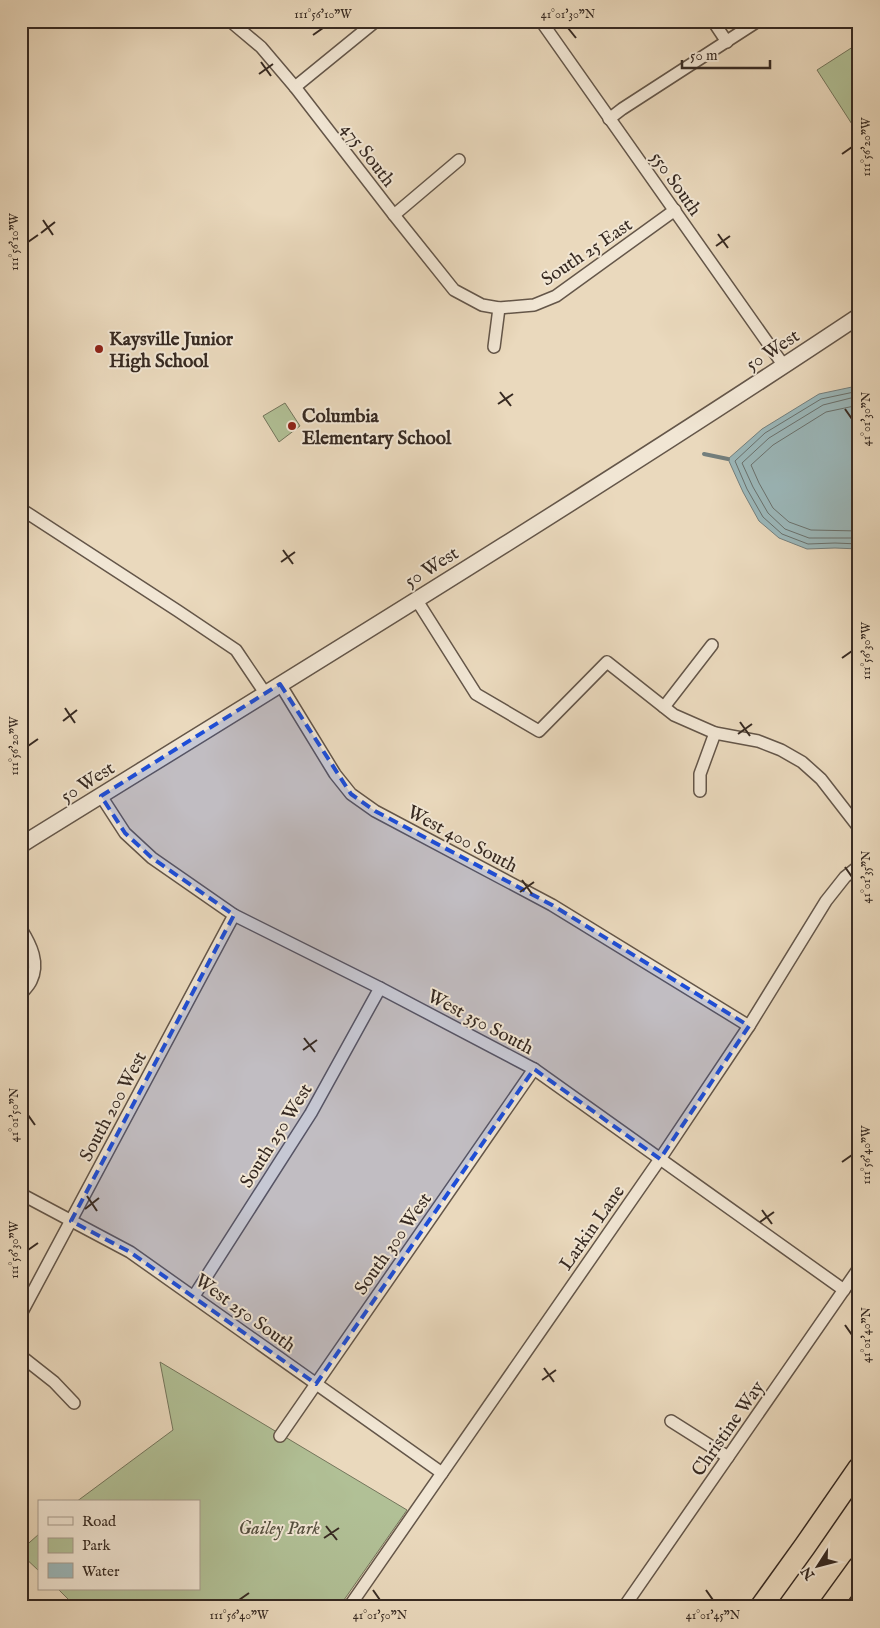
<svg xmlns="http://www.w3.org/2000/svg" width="880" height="1628" font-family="'IM FELL English',serif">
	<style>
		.green { fill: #b1c096; stroke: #74755c }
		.water { fill: #9bb8bb; stroke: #737f7e }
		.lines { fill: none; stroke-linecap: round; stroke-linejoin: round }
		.shore { stroke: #69716e; stroke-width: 1 }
		.stream { stroke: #737f7e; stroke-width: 4 }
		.minor-casing { stroke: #645649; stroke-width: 14 }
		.tertiary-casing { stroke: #645649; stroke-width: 18 }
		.motorway-casing { stroke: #372a22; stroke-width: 24 }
		.minor { stroke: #f1e6d4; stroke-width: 11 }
		.tertiary { stroke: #f1e6d4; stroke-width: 15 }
		.motorway { stroke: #ead9bd; stroke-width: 21 }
		.marked { fill: #1d4ed8; fill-opacity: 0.2; stroke: #1d4ed8; stroke-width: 4; stroke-dasharray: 10 6; stroke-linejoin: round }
		.ticks { fill: none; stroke: #372a22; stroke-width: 2 }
		.poi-dot { fill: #8f2418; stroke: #f1e6d4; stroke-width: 2 }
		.labels { text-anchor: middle; stroke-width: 4; stroke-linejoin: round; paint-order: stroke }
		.street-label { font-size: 19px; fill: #372a22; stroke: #f1e6d4 }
		.poi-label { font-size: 19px; font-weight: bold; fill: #372a22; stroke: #f1e6d4; text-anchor: start }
		.park-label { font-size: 19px; font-style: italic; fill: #56503f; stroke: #f1e6d4 }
		.neatline { fill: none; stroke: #372a22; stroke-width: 2 }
		.ticks-label { font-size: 12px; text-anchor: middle; fill: #372a22 }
	</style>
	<rect width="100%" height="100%" fill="#ead9bd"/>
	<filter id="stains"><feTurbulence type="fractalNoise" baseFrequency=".004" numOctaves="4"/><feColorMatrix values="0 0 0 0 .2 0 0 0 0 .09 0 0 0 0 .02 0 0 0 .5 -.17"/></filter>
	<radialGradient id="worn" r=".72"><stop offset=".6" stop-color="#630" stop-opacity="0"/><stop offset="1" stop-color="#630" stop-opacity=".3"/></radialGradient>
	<!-- green -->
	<g class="green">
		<path d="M859,43V135L817,70Z"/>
		<path d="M285,403L300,426L279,442L263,416Z"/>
		<path d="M160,1362L407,1510L339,1607H76L58,1589H199V1502H76L173,1430Z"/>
		<path d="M39,1534V1571L21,1554V1550Z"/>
	</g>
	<!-- water -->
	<path class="water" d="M859,382V549L835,548L807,549L779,538L759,521L743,492L728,459L762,429L819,394L852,387Z"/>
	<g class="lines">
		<!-- shore -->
		<g class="shore">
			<path d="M859,388L854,392L821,399L765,433L735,461L747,489L763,517L782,534L808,544L835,543L859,544"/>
			<path d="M859,396L823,405L769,438L742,463L753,487L768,513L785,529L809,538H859"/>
			<path d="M859,405L826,412L773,445L751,465L759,483L773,508L789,522L811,530L859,531"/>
		</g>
		<!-- stream -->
		<path class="stream" d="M704,454L728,459"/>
		<!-- minor casing -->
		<g class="minor-casing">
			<g id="minor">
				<path d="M230,21L261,47L295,87L394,215L454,290L482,305L499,308L534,305L556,296L675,210"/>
				<path d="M541,21L784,366"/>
				<path d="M713,21L727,42"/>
				<path d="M295,87L376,21"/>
				<path d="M609,119L622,109L758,21"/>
				<path d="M394,215L459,160"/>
				<path d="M494,347L499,308"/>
				<path d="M21,509L178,611L236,650L265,693"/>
				<path d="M416,599L476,694L539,731L607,662L674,715L715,733L758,741L781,750L802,762L821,779L859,828"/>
				<path d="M280,684L335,774L351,794L375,811L552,905L749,1026"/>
				<path d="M664,707L712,645"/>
				<path d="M700,791V774L715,733"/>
				<path d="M101,796L125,833L152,858L234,915L380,988L534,1069L844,1290"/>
				<path d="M21,929C31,945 40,963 31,981C29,986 24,990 21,994"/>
				<path d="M21,1194L130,1252L442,1473"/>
				<path d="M194,1296L311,1113L380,988"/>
				<path d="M21,1314L234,915"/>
				<path d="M21,1356L54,1382L74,1403"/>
				<path d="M671,1421L728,1457"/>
				<path d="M280,1436L534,1069"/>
				<path d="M349,1607L660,1159L749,1026L826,901L845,877L859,866"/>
				<path d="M624,1607L859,1268"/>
			</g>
		</g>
		<!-- tertiary casing -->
		<g class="tertiary-casing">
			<path id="tertiary" d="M21,845C302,671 584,499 859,316"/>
		</g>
		<!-- motorway casing -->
		<g class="motorway-casing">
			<g id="motorway">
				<path d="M761,1607L805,1546L859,1468"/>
				<path d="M830,1607L859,1567"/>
			</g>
		</g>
		<!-- minor -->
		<use href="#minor" class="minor"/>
		<!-- tertiary -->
		<use href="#tertiary" class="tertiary"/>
		<!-- motorway -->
		<use href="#motorway" class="motorway"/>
	</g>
	<!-- marked area -->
	<path class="marked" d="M280,684L351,794L375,811L552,905L749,1026L660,1159L534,1069L316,1384L130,1252L71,1221L234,915L152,858L125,833L101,796Z"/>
	<!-- ticks -->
	<path class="ticks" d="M568,28L576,38M313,35L323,28M261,62L271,76M259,74L273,64M842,154L852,147M43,220L53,235M41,233L55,222M718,234L728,248M28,242L38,235M716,246L730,236M500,392L511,406M498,404L513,394M845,409L852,419M283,550L293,564M281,562L295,552M842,658L852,651M65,708L75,723M63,721L77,710M740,722L750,736M738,734L752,724M28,746L38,739M845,867L852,877M522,880L532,894M520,892L534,882M304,1038L315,1052M303,1050L317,1040M28,1115L35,1125M842,1162L852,1155M87,1196L97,1211M85,1209L99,1198M762,1210L772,1224M760,1222L774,1212M28,1250L38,1243M845,1325L852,1335M544,1368L554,1382M542,1380L556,1370M326,1526L337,1540M324,1538L339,1528M373,1590L380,1600M706,1590L713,1600M239,1600L249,1593"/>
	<!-- markers -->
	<g class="poi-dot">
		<circle cx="99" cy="349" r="5"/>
		<circle cx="292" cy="426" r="5"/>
	</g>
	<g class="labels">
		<!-- street labels -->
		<g class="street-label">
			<text transform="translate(369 154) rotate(52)" y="7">475 South</text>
			<text transform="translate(677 183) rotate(55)" y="7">550 South</text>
			<text transform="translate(586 251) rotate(-34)" y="7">South 25 East</text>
			<text transform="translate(772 349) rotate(-33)" y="7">50 West</text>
			<text transform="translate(431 566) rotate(-32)" y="7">50 West</text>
			<text transform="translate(87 781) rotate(-32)" y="7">50 West</text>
			<text transform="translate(463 838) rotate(28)" y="7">West 400 South</text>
			<text transform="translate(481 1021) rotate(28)" y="7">West 350 South</text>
			<text transform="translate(112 1106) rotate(-62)" y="7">South 200 West</text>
			<text transform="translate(275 1135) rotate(-58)" y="7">South 250 West</text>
			<text transform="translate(591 1227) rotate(-55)" y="7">Larkin Lane</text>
			<text transform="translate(392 1243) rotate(-55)" y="7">South 300 West</text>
			<text transform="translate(246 1312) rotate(36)" y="7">West 250 South</text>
			<text transform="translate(727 1428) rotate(-55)" y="7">Christine Way</text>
		</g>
		<!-- poi labels -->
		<g class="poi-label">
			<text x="109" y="345">Kaysville Junior<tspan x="109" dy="22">High School</tspan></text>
			<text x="302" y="422">Columbia<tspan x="302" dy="22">Elementary School</tspan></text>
		</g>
		<!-- park labels -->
		<g class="park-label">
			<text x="279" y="1534">Gailey Park</text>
		</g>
	</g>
	<!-- margin -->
	<rect width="880" height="1628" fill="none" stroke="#ead9bd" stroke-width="55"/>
	<!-- legend -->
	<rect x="38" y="1500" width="162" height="90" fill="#f1e6d4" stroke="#a79b8d"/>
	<rect x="48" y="1517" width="25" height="8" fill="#f1e6d4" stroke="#a79b8d"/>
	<text x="82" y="1526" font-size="15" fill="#372a22">Road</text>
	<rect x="48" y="1538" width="25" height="15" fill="#b1c096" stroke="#a79b8d"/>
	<text x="82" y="1550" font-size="15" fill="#372a22">Park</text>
	<rect x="48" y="1563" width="25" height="15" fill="#9bb8bb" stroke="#a79b8d"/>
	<text x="82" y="1576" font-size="15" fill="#372a22">Water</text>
	<!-- north arrow -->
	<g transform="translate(818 1566) rotate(234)" stroke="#f1e6d4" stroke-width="4" paint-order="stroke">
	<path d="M0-4L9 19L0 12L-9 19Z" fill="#372a22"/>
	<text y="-8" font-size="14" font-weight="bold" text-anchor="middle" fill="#372a22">N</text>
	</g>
	<!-- scale -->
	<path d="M682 60v8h88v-8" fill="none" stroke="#372a22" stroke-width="2.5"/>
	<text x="690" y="60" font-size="15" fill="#372a22" stroke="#f1e6d4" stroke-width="4" paint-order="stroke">50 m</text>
	<rect x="28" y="28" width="824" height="1572" class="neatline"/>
	<g class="ticks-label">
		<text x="323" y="18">111°56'10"W</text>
		<text x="568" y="18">41°01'30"N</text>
		<text transform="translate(866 147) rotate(-90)" y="4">111°56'20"W</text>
		<text transform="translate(14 242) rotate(-90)" y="4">111°56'10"W</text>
		<text transform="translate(866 419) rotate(-90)" y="4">41°01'30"N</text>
		<text transform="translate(866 651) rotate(-90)" y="4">111°56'30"W</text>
		<text transform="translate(14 746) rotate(-90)" y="4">111°56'20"W</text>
		<text transform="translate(866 877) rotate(-90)" y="4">41°01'35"N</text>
		<text transform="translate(14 1115) rotate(-90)" y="4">41°01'50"N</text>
		<text transform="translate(866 1155) rotate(-90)" y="4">111°56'40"W</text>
		<text transform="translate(14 1250) rotate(-90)" y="4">111°56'30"W</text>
		<text transform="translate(866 1335) rotate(-90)" y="4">41°01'40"N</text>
		<text x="239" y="1619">111°56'40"W</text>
		<text x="380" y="1619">41°01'50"N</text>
		<text x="713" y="1619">41°01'45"N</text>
	</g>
	<rect width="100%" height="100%" filter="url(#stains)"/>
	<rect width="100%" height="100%" fill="url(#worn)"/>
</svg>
